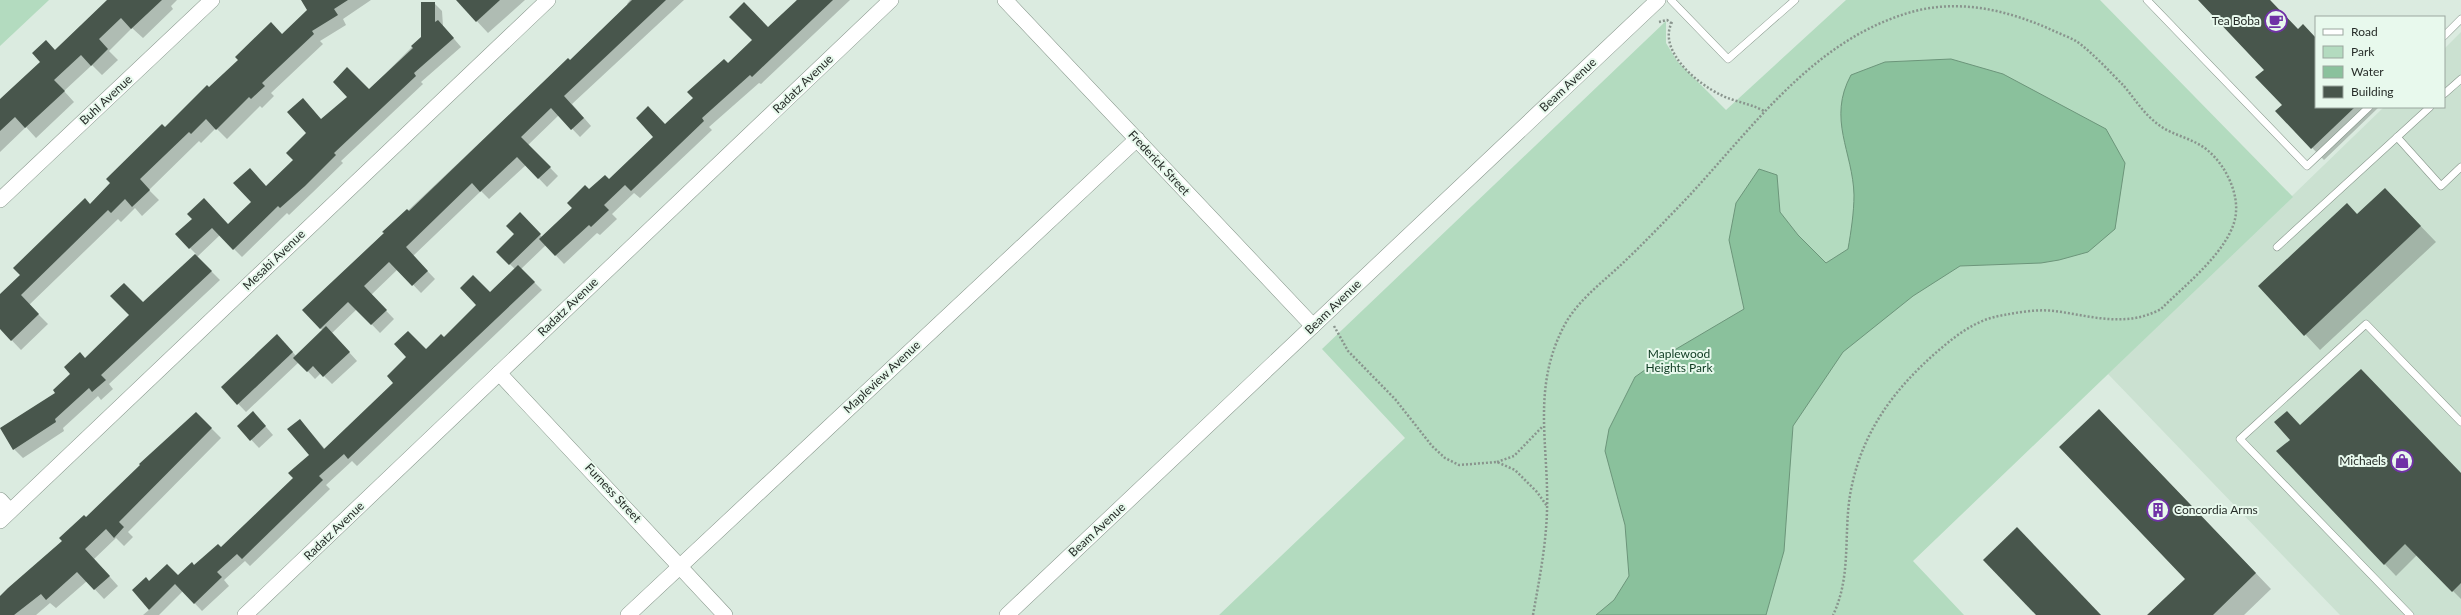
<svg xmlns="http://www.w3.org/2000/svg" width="2461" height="615" font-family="Lato,sans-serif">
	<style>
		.built { fill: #cbe1d1 }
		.green { fill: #b3dbbf }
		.water { fill: #8ac19c; stroke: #6c957a }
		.shadow { fill: #0003 }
		.building { fill: #48564c }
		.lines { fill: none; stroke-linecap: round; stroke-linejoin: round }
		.lane-casing { stroke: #859489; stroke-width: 8 }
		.street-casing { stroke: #859489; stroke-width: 16 }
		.path { stroke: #89948d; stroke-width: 2.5; stroke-dasharray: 2 2; stroke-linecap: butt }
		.lane { stroke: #fff; stroke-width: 7 }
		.street { stroke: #fff; stroke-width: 15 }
		.labels { text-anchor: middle; stroke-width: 4; stroke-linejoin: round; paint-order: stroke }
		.poi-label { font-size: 12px; fill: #272d29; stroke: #e8f9ed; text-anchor: end }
		.street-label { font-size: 12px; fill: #272d29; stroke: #e8f9ed }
		.park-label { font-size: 12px; fill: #0e3a21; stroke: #e8f9ed }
	</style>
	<rect width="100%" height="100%" fill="#dbebe0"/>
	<!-- built -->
	<path class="built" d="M2461,32V615H2340L2108,374L2384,107H2444V49Z"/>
	<!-- green -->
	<g class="green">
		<path d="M0,0H49L0,46Z"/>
		<path d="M1846,0H2100L2293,197L1913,561L1964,615H1219L1405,438L1322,349L1666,21V43L1677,61L1726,110Z"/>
	</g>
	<!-- water -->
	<path class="water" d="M1951,59L2003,74L2106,129L2125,163L2115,229L2088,252L2059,260L2041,263L1960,266L1913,296L1843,352L1793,426L1784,551L1766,615H1596L1614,600L1629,576L1625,525L1605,451L1609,429L1635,377L1666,355L1744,309L1729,240L1736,203L1759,169L1777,175L1780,212L1798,235L1826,263L1848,249C1851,232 1854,212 1854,195C1853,152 1827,119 1851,75L1885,62Z"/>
	<!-- shadow -->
	<g class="shadow">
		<path d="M108,0H177L171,6L173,9L143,38L132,28L109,51L118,60L102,75L92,65L64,91L74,102L36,138L26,127L0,152V101Z"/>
		<path d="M303,0H371L343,19L346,25L320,41L323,44L271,93L274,96L262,108L260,106L227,139L216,128L201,143L199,141L149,190L159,200L142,216L135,208L121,222L118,219L29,305L48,324L21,350L0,328V296L165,128L209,88L283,35L309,10Z"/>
		<path d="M462,0H525L488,33L459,2Z"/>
		<path d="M630,0H684L572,104L591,126L580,137L559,115L528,145L558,176L547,187L526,165L489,199L481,191L413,256L435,279L421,293L398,269L371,295L394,319L380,333L357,309L332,333L357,361L332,384L321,373L315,379L299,362L246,412L222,387L285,343L296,356L323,331L303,310L568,59L570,61L628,5L627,4Z"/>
		<path d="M796,0H850L761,84L759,83L709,127L712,130L640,198L634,193L612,214L617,219L600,235L597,233L564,264L546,245L521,269L542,290L357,466L352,461L326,485L330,489L250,566L245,561L224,580L229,586L202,611L183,591L159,615H143L150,609V582L178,577L221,548L294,478L310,455L300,420L325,449L395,383L426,350L444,338L515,269L497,252L515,234L520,214L542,237L589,191L609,180L728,65L797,1Z"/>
		<path d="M2199,0H2270L2298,30L2316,39V107H2379L2324,160L2276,111L2283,105L2265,70Z"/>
		<path d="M434,3L442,11L443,26L461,47L421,82L423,84L341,161L343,163L312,193L289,215L287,213L242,257L220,235L197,257L220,280L109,384L113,389L101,400L98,396L63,428L64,431L23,458L14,449L86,359L196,254L190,248L193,219L228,225L295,160L322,120L369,90L422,37Z"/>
		<path d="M2385,189L2436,242L2320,350L2260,286L2357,215Z"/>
		<path d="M196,413L221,438L128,532L133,537L124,546L116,538L94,559L118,586L104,599L87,581L56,608L50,603L36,615H0V598L87,519Z"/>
		<path d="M260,420L273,435L259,448L238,426Z"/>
		<path d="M2114,425L2271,589L2244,615H2149L2187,579Z"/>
		<path d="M2291,440L2461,474V599L2417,555L2396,576L2278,451Z"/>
	</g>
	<!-- building -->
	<g class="building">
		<path d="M107,0H162L131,29L121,18L99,39L108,49L91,66L81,55L54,80L65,91L25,128L15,117L0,131V99L40,62L32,53L46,40L55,50Z"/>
		<path d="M301,0H348L334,9L338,15L312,31L314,34L262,83L265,86L251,99L249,97L216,130L206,119L191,134L189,132L140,179L150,190L132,207L125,199L111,213L108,210L21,295L39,314L11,341L0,329V294L20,275L13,268L85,198L90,204L110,183L106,179L162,124L165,127L207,85L209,87L238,60L235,57L271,22L282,34L307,10Z"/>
		<path d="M456,0H500L476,22Z"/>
		<path d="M632,0H666L564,96L584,118L571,130L551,108L521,137L551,167L538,179L517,157L480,192L472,183L406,247L428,271L412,286L389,262L364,286L387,310L371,325L348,302L320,329L302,310L384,233L382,232L407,209L409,211L568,58L570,60Z"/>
		<path d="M797,0H833L752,77L750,75L702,118L704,121L631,191L625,185L604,205L609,210L591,227L589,225L555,256L539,239L572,208L567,203L585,185L589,189L605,175L609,179L653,137L636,118L648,106L665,124L693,98L687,92L724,59L728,63L752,40L729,17L744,2L768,27Z"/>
		<path d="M2198,0H2270L2298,29L2303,24L2316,38V107H2355L2311,149L2275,111L2282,105L2255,77L2264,70Z"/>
		<path d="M421,2H435V22L438,20L454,38L414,73L416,76L334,153L336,155L305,186L280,208L278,206L233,250L212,228L189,249L175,234L192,219L187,214L204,198L228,224L251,202L233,183L250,168L266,186L293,160L286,153L306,133L287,112L303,98L321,119L347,97L333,82L347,67L369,89L413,48L411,46L421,37Z"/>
		<path d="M2385,188L2421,226L2304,336L2258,286L2347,203L2357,214Z"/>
		<path d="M520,212L541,234L509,265L496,252L514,234L506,226Z"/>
		<path d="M195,254L212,271L101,375L106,380L92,392L89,388L55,419L56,422L13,450L0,428L55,393L53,390L70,374L64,367L80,352L85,358L129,315L110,296L124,283L143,302Z"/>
		<path d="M518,265L535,282L348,459L344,454L319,476L323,480L242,559L237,554L217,572L222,577L194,604L175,584L149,610L132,590L146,577L149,581L167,564L178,575L192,562L194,565L218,544L221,547L293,478L288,473L309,455L287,429L300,419L324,449L393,383L387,376L406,357L394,344L408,331L426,349L441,334L444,337L476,305L460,288L473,275L490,292Z"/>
		<path d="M326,326L350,352L323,377L313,366L307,372L293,358Z"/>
		<path d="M277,334L293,352L237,405L221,387Z"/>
		<path d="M2361,369L2461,473V583L2452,592L2405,544L2384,565L2276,451L2290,440L2274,422L2287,411L2300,425Z"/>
		<path d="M2099,409L2256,573L2213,615H2147L2185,579L2059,447Z"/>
		<path d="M253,411L266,426L250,441L237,426Z"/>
		<path d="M196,412L212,428L119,522L124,527L114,538L106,529L85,549L110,576L94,590L77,572L46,600L41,594L14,615H0V596L8,588L62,541L59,538L84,515L86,517L140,465L139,464Z"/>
		<path d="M2017,527L2101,615H2036L1983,560Z"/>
	</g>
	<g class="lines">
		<!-- lane casing -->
		<g class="lane-casing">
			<g id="lane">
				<path d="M1671,0L1728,59L1795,0"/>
				<path d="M2147,0L2307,166L2369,107"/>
				<path d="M2444,36L2461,19"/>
				<path d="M2444,94L2461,79"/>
				<path d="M2397,137L2441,186L2461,167"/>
				<path d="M2277,247L2430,107"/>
				<path d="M2410,615L2240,439L2366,324L2461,422"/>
			</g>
		</g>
		<!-- street casing -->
		<g class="street-casing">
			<g id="street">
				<path d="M1005,0L1313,326"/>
				<path d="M0,200L212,0"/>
				<path d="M499,373L725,615"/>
				<path d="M0,500L10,511"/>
				<path d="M0,521L548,0"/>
				<path d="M245,615L891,0"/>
				<path d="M628,615L1137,139"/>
				<path d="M1007,615L1658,0"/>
			</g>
		</g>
		<!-- path -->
		<g class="path">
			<path d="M1659,22L1667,20L1671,23"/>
			<path d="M1672,22C1657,51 1698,84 1721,95C1735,102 1749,103 1764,111"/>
			<path d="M1334,326L1348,351L1395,399L1432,446L1445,458L1459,465L1497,462L1515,470L1537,492L1547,506"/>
			<path d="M1497,462L1514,456L1543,426"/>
			<path d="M1533,615C1539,581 1546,546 1547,511C1549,447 1532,391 1562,330C1575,302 1602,283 1624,262C1646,241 1667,219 1688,197C1756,124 1817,35 1919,10C1966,0 2009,11 2052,30C2060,34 2069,37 2076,41C2091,51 2111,73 2124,86C2134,98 2142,111 2154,121C2168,134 2185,136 2200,145C2221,157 2238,188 2236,212C2234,247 2185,285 2161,309C2126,328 2091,316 2055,311C2038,309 2020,312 2004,315C1977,319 1958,334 1939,350C1896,387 1864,429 1852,485C1842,528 1853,574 1833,615"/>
		</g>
		<!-- lane -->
		<use href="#lane" class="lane"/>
		<!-- street -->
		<use href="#street" class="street"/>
	</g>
	<!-- icons -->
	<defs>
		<g id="cafe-ring" transform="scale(1.15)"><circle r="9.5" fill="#e8f9ed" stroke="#7031a6" stroke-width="1.5"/><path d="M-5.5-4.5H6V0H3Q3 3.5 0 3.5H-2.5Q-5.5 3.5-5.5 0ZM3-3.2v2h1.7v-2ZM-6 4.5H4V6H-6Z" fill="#7031a6"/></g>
		<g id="shop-ring" transform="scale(1.15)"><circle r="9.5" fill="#e8f9ed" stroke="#7031a6" stroke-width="1.5"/><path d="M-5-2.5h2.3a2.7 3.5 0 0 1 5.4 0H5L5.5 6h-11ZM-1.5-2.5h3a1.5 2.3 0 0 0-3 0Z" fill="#7031a6"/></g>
		<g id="building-ring" transform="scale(1.15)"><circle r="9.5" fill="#e8f9ed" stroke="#7031a6" stroke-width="1.5"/><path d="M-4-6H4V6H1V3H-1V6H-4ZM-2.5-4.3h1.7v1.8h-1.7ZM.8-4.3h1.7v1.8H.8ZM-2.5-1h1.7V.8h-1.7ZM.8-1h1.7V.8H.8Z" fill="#7031a6"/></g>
	</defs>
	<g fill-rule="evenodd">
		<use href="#cafe-ring" x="2276" y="21"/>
		<use href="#shop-ring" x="2402" y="461"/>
		<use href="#building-ring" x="2158" y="510"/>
	</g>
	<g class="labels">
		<!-- poi labels -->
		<g class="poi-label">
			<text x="2260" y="25">Tea Boba</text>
			<text x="2386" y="465">Michaels</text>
			<text x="2174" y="514" text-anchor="start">Concordia Arms</text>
		</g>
		<!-- street labels -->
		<g class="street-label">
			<text transform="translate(803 84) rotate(-44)" y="4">Radatz Avenue</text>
			<text transform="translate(1568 85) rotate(-43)" y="4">Beam Avenue</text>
			<text transform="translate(106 100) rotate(-43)" y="4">Buhl Avenue</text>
			<text transform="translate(1159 163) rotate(47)" y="4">Frederick Street</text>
			<text transform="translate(274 260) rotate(-44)" y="4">Mesabi Avenue</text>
			<text transform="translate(568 307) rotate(-44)" y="4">Radatz Avenue</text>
			<text transform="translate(1333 307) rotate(-44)" y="4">Beam Avenue</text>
			<text transform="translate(882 377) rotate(-43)" y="4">Mapleview Avenue</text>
			<text transform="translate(613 493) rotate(47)" y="4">Furness Street</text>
			<text transform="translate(1097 530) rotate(-43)" y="4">Beam Avenue</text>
			<text transform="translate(334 531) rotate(-44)" y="4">Radatz Avenue</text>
		</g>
		<!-- park labels -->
		<g class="park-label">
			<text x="1679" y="358">Maplewood<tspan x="1679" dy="14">Heights Park</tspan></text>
		</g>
	</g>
	<!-- legend -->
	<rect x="2315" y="16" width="130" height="92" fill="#e8f9ed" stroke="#9ba79f"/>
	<rect x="2323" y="29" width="20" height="6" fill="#ffffff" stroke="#9ba79f"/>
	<text x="2351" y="36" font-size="12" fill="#272d29">Road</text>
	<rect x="2323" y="46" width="20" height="12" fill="#b3dbbf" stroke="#9ba79f"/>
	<text x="2351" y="56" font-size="12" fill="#272d29">Park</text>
	<rect x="2323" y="66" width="20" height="12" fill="#8ac19c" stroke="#9ba79f"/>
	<text x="2351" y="76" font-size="12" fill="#272d29">Water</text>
	<rect x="2323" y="86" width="20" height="12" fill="#48564c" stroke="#9ba79f"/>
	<text x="2351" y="96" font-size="12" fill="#272d29">Building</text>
</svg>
